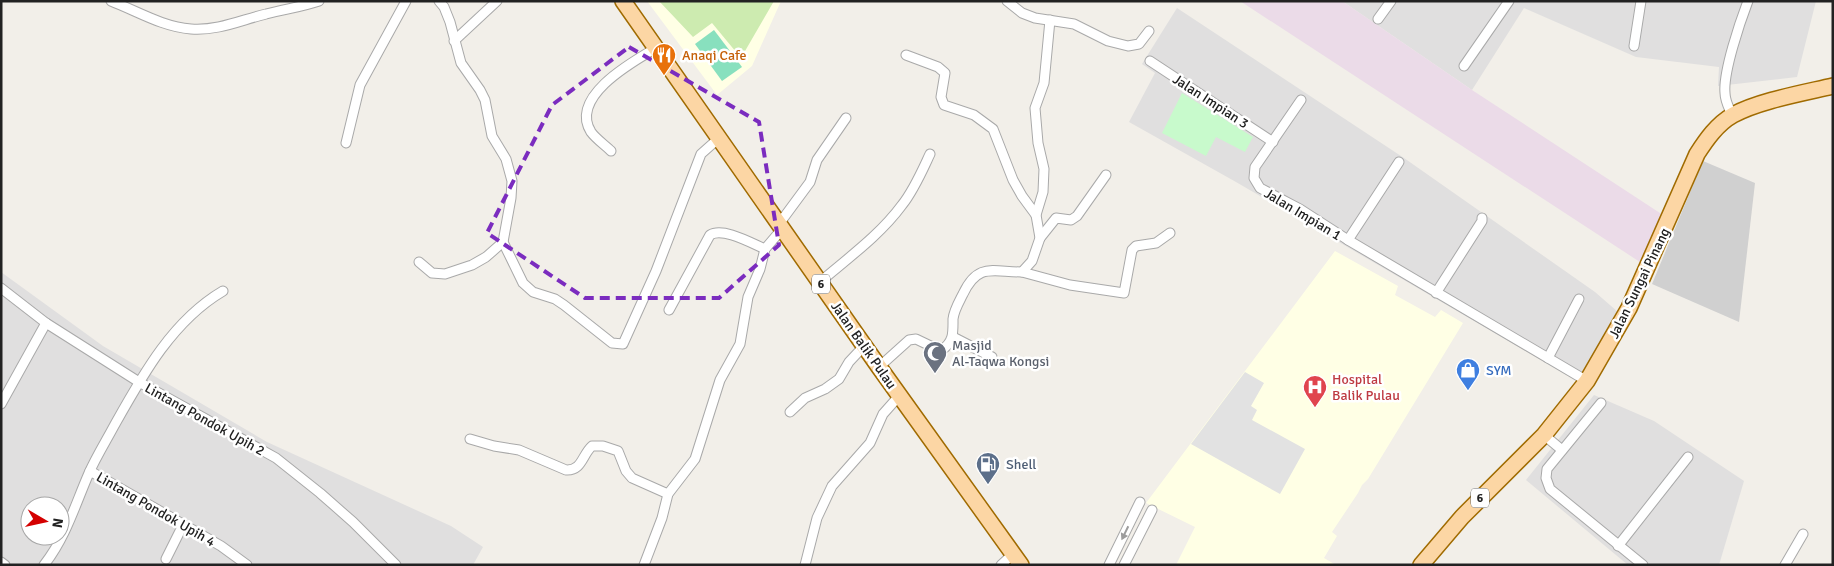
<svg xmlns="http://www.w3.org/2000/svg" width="1834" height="566" font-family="Signika,sans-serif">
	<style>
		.residential { fill: #e0dfdf; fill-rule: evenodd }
		.industrial { fill: #ebdbe8 }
		.education { fill: #ffffe5 }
		.religious { fill: #d0d0d0 }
		.grass { fill: #cdebb0 }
		.park { fill: #c8facc }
		.pitch { fill: #88e0be }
		.parking { fill: #e2e2e2 }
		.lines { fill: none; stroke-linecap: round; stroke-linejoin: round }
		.minor-casing { stroke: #a9a9a9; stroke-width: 11 }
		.primary-casing { stroke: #a06b00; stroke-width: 18 }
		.minor { stroke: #fff; stroke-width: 9 }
		.primary { stroke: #fcd6a4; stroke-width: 15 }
		.oneway { fill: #9c9c9c }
		.marked { fill: none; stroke: #7b2cbf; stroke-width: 4; stroke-dasharray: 10 6; stroke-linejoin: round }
		.labels { text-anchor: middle; stroke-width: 5; stroke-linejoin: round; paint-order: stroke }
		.shield { fill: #fff; stroke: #646464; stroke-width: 1 }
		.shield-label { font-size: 12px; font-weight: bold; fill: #222 }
		.food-label { font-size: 14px; fill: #c56008; stroke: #fff; text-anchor: start }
		.street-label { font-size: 14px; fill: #222; stroke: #fff }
		.worship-label { font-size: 14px; fill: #5b616d; stroke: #fff; text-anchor: start }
		.shop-label { font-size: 14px; fill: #366cbe; stroke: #fff; text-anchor: start }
		.health-label { font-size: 14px; fill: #be3a42; stroke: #fff; text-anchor: start }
		.service-label { font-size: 14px; fill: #4e5e75; stroke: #fff; text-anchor: start }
	</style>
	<rect width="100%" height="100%" fill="#f2efe9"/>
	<!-- residential -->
	<g class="residential">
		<path d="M1342,1H1816L1797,77L1718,86L1719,67L1636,57L1524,8L1472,90Z"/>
		<path d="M1177,8L1404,158L1595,292L1618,312L1577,381L1236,182L1129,122L1155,73L1142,64Z"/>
		<path d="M1,272L103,346L267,442L451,526L483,547L473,565H1ZM30,506H60V536H30Z"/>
		<path d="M1594,395L1654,421L1744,481L1719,565H1628L1526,480Z"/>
	</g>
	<!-- industrial -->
	<path class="industrial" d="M1240,1H1342L1472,90L1663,215L1643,264Z"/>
	<!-- education -->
	<g class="education">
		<path d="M647,1H781L752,66L717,95Z"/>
		<path d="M1335,251L1398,286L1395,295L1435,317L1441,310L1463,323L1368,479L1362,485L1358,493L1332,532L1337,536L1324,558L1336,565H1176L1195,527L1146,503Z"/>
	</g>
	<!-- religious -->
	<path class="religious" d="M1703,161L1755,183L1739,322L1652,284Z"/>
	<!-- grass -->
	<path class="grass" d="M659,1H774L741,58L712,23L693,37Z"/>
	<!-- park -->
	<path class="park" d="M1182,93L1253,137L1245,152L1216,137L1206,156L1162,133Z"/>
	<!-- pitch -->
	<path class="pitch" d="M714,30L742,67L722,81L695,44Z"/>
	<!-- parking -->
	<path class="parking" d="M1245,372L1264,383L1251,406L1257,410L1252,420L1305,449L1280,494L1191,444Z"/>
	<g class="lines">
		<!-- minor casing -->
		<g class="minor-casing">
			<g id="minor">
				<path d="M111,1C137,11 163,27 191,29C218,31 241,20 266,14C284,9 302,7 319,1"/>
				<path d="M439,1L444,7L450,22L461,63L480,90L485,100L492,136L506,159L512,181L511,198L503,242L523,283L533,292L555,299L564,305L612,343L623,344L656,271L701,154L719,138"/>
				<path d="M1007,1L1022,13L1035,18L1074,24L1108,41L1128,46L1139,44L1149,31"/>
				<path d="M1378,19L1391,1"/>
				<path d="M454,41L497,1"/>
				<path d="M1634,46L1641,1"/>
				<path d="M906,55L938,67L945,73L941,97L944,105L974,115L993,129L1013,180L1022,196L1036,215"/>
				<path d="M1150,61L1273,142"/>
				<path d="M1464,66L1509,1"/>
				<path d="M1301,100L1255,167L1254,178L1260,188L1300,209L1348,240L1587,381"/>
				<path d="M1732,115C1729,108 1725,101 1725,93C1723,72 1740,22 1748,1"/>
				<path d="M346,143L360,85L406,1"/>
				<path d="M611,151C605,145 596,139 591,132C569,97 632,62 656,48"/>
				<path d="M779,224L810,182L817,160L846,118"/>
				<path d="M1040,238L1056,218L1071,220L1077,216L1106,175"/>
				<path d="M1348,240L1399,162"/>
				<path d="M419,262L432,273L445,274L472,265L486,257L503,242"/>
				<path d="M1022,272L1070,285L1124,293L1132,250L1136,246L1156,243L1170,233"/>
				<path d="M820,282C848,258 880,235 902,205C914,190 922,171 930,154"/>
				<path d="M1,288L46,323L139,382L276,458L320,493L353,522L396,565"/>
				<path d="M1436,293L1482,221V218"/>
				<path d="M669,310L710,235C723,227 751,243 765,249"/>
				<path d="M953,337L992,357"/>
				<path d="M1548,358L1579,299"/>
				<path d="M879,367L909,340L916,339L939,350H942C954,341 953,333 953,319C954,310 959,302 963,294C978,262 993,272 1022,272L1032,261L1040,238L1036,215L1043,192L1044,169L1038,143L1035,108L1044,83L1050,20"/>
				<path d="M1601,403L1547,469L1546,478L1550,489L1643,565"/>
				<path d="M1,404L46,323"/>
				<path d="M790,412L805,398L825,389L839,379L849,362L864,346"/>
				<path d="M1544,435L1562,450"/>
				<path d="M470,439L494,446L519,450L566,470C582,471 582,455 592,446H603L618,451L626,471L632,478L668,494"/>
				<path d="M90,471L221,546L247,565"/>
				<path d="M1618,546L1688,457"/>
				<path d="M166,559L183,525"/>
				<path d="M1,562L5,565"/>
				<path d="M44,565C66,537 75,505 89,473C96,457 106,441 114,426C142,376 172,321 223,291"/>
				<path d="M644,565L662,518L668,494L695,459L720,380L740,344L748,297L760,269L765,249L782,229"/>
				<path d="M805,565L817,518L832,486L870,443L883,414L899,396"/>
				<path d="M1001,565L1014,553"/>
				<path d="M1109,565L1140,502"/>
				<path d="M1124,565L1152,510"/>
				<path d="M1785,565L1803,534"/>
			</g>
		</g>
		<!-- primary casing -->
		<g class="primary-casing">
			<g id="primary">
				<path d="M623,1L879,367L1021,565"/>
				<path d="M1421,565L1462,517L1544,435L1587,381L1629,308L1697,154C1706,140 1717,124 1733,115C1758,101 1803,93 1833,86"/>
			</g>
		</g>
		<!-- minor -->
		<use href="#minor" class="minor"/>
		<!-- primary -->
		<use href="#primary" class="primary"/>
	</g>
	<!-- one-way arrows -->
	<defs><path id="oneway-solid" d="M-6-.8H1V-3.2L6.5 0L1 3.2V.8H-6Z" transform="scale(1.25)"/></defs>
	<use class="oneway" href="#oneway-solid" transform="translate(1125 533) rotate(116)"/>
	<!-- marked area -->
	<path class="marked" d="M629,47L759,122L779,245L719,298H585L487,233L552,105Z"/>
	<!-- icons -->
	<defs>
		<g id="restaurant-pin" transform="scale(1.25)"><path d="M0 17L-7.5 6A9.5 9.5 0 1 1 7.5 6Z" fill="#e8710a" stroke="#fff"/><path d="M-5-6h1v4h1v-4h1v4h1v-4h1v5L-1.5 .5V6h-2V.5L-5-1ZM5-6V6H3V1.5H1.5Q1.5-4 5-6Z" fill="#fff"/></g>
		<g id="mosque-pin" transform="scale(1.25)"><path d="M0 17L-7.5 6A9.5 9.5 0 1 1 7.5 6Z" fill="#6b7280" stroke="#fff"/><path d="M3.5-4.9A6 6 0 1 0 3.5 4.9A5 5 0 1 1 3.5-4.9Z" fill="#fff"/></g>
		<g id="shop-pin" transform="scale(1.25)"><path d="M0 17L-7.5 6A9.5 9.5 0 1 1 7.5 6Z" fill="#3f7fe0" stroke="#fff"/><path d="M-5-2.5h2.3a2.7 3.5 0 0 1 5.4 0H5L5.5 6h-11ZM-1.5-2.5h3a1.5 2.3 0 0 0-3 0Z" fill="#fff"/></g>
		<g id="hospital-pin" transform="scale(1.25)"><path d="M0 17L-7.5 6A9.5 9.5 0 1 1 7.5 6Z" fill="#e0444e" stroke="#fff"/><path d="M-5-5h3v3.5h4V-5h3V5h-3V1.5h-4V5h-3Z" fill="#fff"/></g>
		<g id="fuel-pin" transform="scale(1.25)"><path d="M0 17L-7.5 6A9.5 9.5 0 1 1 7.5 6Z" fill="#5c6f8a" stroke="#fff"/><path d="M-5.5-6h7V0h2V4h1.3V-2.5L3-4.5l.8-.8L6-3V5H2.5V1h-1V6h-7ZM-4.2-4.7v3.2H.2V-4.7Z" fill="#fff"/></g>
	</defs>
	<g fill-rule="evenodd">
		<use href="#restaurant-pin" x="664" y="55"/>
		<use href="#mosque-pin" x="935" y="353"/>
		<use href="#shop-pin" x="1468" y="370"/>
		<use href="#hospital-pin" x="1315" y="387"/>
		<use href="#fuel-pin" x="988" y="464"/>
	</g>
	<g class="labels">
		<!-- shield labels -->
		<g class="shield">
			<rect x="812" y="274.5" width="18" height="19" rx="4"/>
			<rect x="1471" y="488.5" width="18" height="19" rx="4"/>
		</g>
		<g class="shield-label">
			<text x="821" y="288">6</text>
			<text x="1480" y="502">6</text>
		</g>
		<!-- food labels -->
		<g class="food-label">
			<text x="682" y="60">Anaqi Cafe</text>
		</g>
		<!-- street labels -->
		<g class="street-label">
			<text transform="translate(1211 101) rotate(33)" y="5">Jalan Impian 3</text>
			<text transform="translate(1303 214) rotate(31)" y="5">Jalan Impian 1</text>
			<text transform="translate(1639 283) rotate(-64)" y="5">Jalan Sungai Pinang</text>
			<text transform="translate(864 345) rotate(55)" y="5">Jalan Balik Pulau</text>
			<text transform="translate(205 419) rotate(29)" y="5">Lintang Pondok Upih 2</text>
			<text transform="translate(156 509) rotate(30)" y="5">Lintang Pondok Upih 4</text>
		</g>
		<!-- worship labels -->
		<g class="worship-label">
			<text x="952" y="350">Masjid<tspan x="952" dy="16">Al-Taqwa Kongsi</tspan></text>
		</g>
		<!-- shop labels -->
		<g class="shop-label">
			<text x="1486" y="375">SYM</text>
		</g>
		<!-- health labels -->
		<g class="health-label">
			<text x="1332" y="384">Hospital<tspan x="1332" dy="16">Balik Pulau</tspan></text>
		</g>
		<!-- service labels -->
		<g class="service-label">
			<text x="1006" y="469">Shell</text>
		</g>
	</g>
	<!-- border -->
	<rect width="1834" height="566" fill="none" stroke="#222222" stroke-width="5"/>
	<!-- north arrow -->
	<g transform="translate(45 521) rotate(99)"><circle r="24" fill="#ffffff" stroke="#a7a7a7"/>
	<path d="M0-4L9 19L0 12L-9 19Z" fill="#d40000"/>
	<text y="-8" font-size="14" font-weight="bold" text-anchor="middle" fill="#222222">N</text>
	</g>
</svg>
